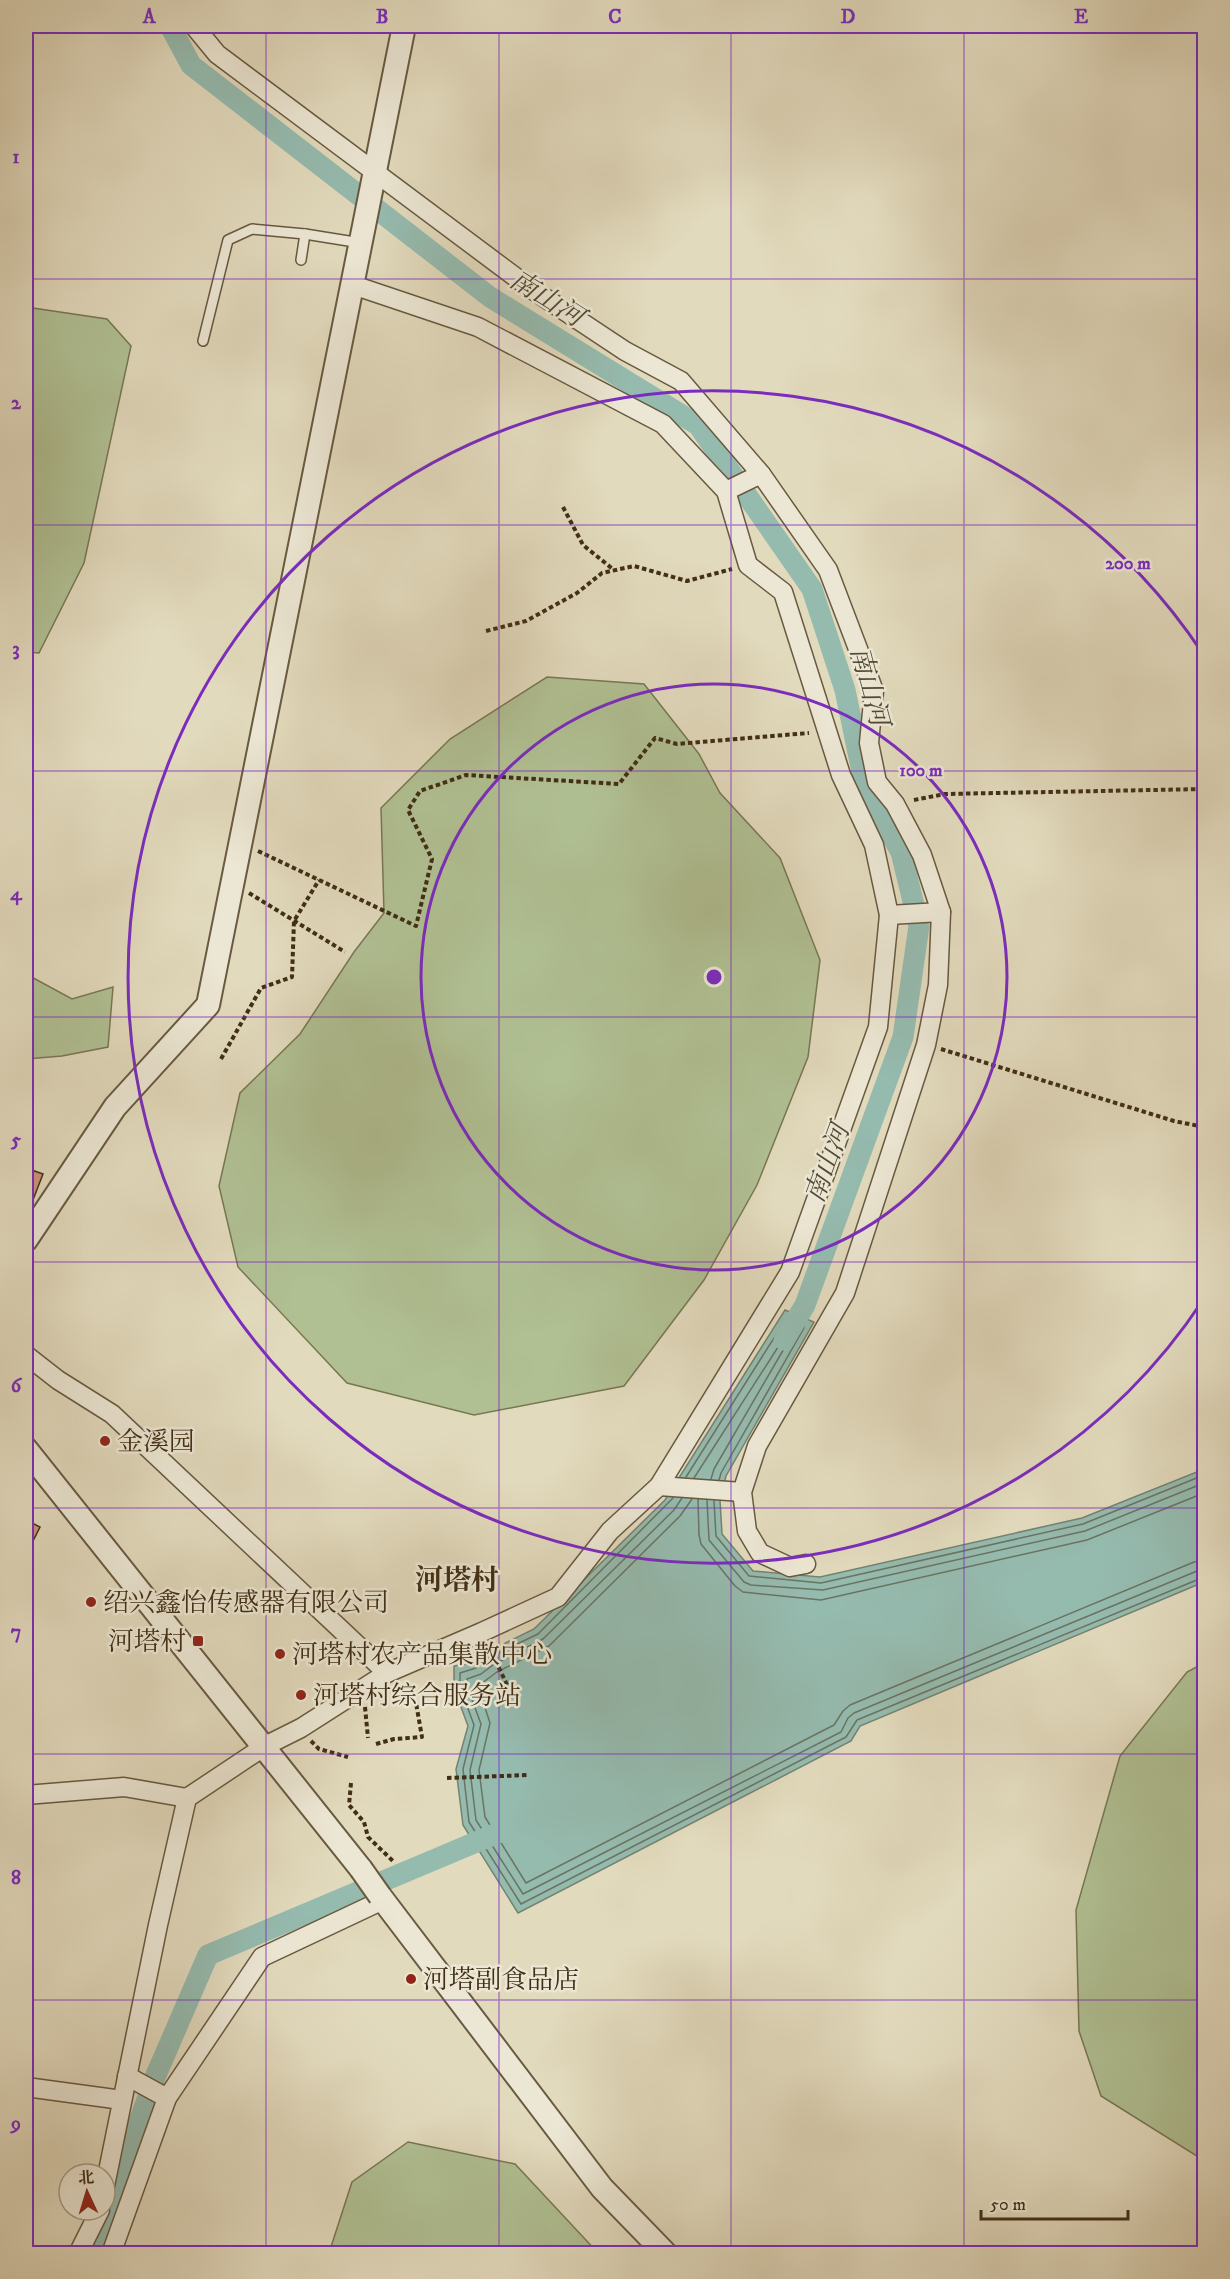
<svg xmlns="http://www.w3.org/2000/svg" width="1230" height="2279" font-family="'IM FELL DW Pica','Noto Serif SC',serif">
	<style>
		.green { fill: #b0c093; stroke: #787754; stroke-width: 1.5 }
		.water { fill: #95bbaf; stroke: #738372; stroke-width: 1.5 }
		.lines { fill: none; stroke-linecap: round; stroke-linejoin: round }
		.shore { stroke: #6a7462; stroke-width: 1.5 }
		.canal { stroke: #95bbaf; stroke-width: 21 }
		.building { fill: #ce947b; stroke: #402e16; stroke-width: 1.5 }
		.service-casing { stroke: #685940; stroke-width: 12 }
		.minor-casing { stroke: #685940; stroke-width: 21 }
		.tertiary-casing { stroke: #685940; stroke-width: 26 }
		.path { stroke: #402e16; stroke-width: 4; stroke-dasharray: 4.5 3; stroke-linecap: butt }
		.service { stroke: #ece7d4; stroke-width: 9 }
		.minor { stroke: #ece7d4; stroke-width: 18 }
		.tertiary { stroke: #ece7d4; stroke-width: 22 }
		.tertiary-bridge-casing { stroke: #685940; stroke-width: 26; stroke-linecap: butt }
		.tertiary-bridge { stroke: #ece7d4; stroke-width: 22 }
		.grid { fill: none; stroke: #7b2cbf; stroke-width: 1.5; stroke-opacity: 0.55 }
		.ring { fill: none; stroke: #7b2cbf; stroke-width: 3 }
		.poi-dot { fill: #8f2418; stroke: #ece7d4; stroke-width: 2 }
		.labels { text-anchor: middle; stroke-width: 5; stroke-linejoin: round; paint-order: stroke }
		.poi-label { font-size: 26px; fill: #402e16; stroke: #ece7d4; text-anchor: start }
		.water-label { font-size: 27px; font-style: italic; fill: #514a35; stroke: #ece7d4 }
		.quarter-label { font-size: 28px; font-weight: bold; fill: #402e16; stroke: #ece7d4 }
		.centre { fill: #7b2cbf; stroke: #ece7d4; stroke-width: 3 }
		.ring-label { font-size: 18px; text-anchor: middle; font-weight: bold; fill: #7b2cbf; stroke: #ece7d4; stroke-width: 5; stroke-linejoin: round; paint-order: stroke }
		.neatline { fill: none; stroke: #7b2cbf; stroke-width: 2 }
		.grid-label { font-size: 20px; text-anchor: middle; font-weight: bold; fill: #7b2cbf }
	</style>
	<rect width="100%" height="100%" fill="#e2dabd"/>
	<filter id="stains"><feTurbulence type="fractalNoise" baseFrequency=".00333" numOctaves="4"/><feColorMatrix values="0 0 0 0 .2 0 0 0 0 .09 0 0 0 0 .02 0 0 0 .5 -.17"/></filter>
	<radialGradient id="worn" r=".72"><stop offset=".6" stop-color="#630" stop-opacity="0"/><stop offset="1" stop-color="#630" stop-opacity=".3"/></radialGradient>
	<!-- green -->
	<g class="green">
		<path d="M26,307L107,319L131,346L84,563L39,653L26,652V470L32,457L26,451Z"/>
		<path d="M547,677L644,684L699,754L720,793L780,858L820,960L808,1057L757,1185L704,1280L624,1386L474,1415L347,1383L238,1267L219,1186L240,1093L300,1034L354,952L384,913L381,808L450,739Z"/>
		<path d="M26,974L72,999L113,987L108,1047L62,1056L26,1059Z"/>
		<path d="M1204,1663V2167L1197,2156L1101,2096L1079,2031L1076,1910L1120,1756L1187,1672Z"/>
		<path d="M408,2142L515,2164L598,2253H329L352,2182Z"/>
	</g>
	<!-- water -->
	<path class="water" d="M785,1310L814,1322L726,1476L720,1500L722,1534L753,1571L820,1577L1082,1518L1204,1469V1582L860,1726L851,1741L518,1913L463,1825L456,1769L468,1726L454,1688V1666L474,1663L485,1653L534,1629L665,1500Z"/>
	<g class="lines">
		<!-- shore -->
		<g class="shore">
			<path d="M686,1477L786,1319L789,1318L803,1324L804,1328L721,1473L719,1480"/>
			<path d="M694,1478L780,1344L783,1343L785,1347L714,1469L711,1479"/>
			<path d="M673,1498L538,1634L488,1658L476,1668L460,1673V1687L474,1725L463,1769L469,1822L521,1904L846,1737L857,1720L1204,1577"/>
			<path d="M682,1498L674,1510L543,1639L493,1665L481,1674L467,1679V1686L481,1724L470,1770L476,1820L523,1894L841,1732L848,1718L854,1713L1197,1571L1204,1570"/>
			<path d="M692,1499L680,1516L549,1646L497,1672L478,1686L490,1723L479,1770L485,1817L526,1883L834,1725L843,1711L850,1705L1194,1562L1204,1561"/>
			<path d="M698,1499L699,1535L701,1544L735,1586L743,1592L821,1600L1087,1540L1204,1493"/>
			<path d="M707,1500L709,1540L744,1582L751,1585L823,1590L1085,1531L1204,1483"/>
			<path d="M714,1501L716,1536L749,1576L821,1583L1083,1524L1204,1475"/>
		</g>
		<!-- canal -->
		<g class="canal">
			<path d="M170,26L191,65L490,297L698,425L812,589L845,690L866,791L901,852L919,926L903,1037L805,1305L784,1340"/>
			<path d="M91,2254L156,2075L208,1955L500,1832"/>
		</g>
	</g>
	<!-- building -->
	<g class="building">
		<path d="M26,1168L43,1174L26,1218Z"/>
		<path d="M26,1520L40,1527L26,1555Z"/>
	</g>
	<g class="lines">
		<!-- service casing -->
		<g class="service-casing">
			<g id="service">
				<path d="M301,260L305,234"/>
				<path d="M203,341L228,240L252,229L305,234L361,243"/>
			</g>
		</g>
		<!-- minor casing -->
		<g class="minor-casing">
			<g id="minor">
				<path d="M194,26L217,54L530,288L625,351L681,381L761,474L828,570L874,691L869,743L877,782L895,804L922,855L941,912L938,985L926,1045L845,1293L757,1446L742,1492L747,1531L760,1553L790,1567L806,1564"/>
				<path d="M726,491L761,474"/>
				<path d="M889,915L941,912"/>
				<path d="M26,1355L58,1380L112,1414L387,1673"/>
				<path d="M659,1486L742,1492"/>
				<path d="M26,1795L124,1787L187,1798L265,1746L301,1728L387,1673L482,1632L558,1597L610,1531L659,1486L790,1272L878,1027L889,915L874,845L841,775L783,592L748,565L726,491L663,424L478,327L353,285"/>
				<path d="M127,2076L167,2098"/>
				<path d="M26,2087L122,2100"/>
				<path d="M105,2186L158,1925L187,1798"/>
				<path d="M78,2254L100,2210"/>
				<path d="M111,2254L167,2098L262,1957L383,1900"/>
			</g>
		</g>
		<!-- tertiary casing -->
		<g class="tertiary-casing">
			<g id="tertiary">
				<path d="M26,1240L115,1107L208,1005L404,26"/>
				<path d="M26,1449L361,1869"/>
				<path d="M380,1896L602,2188L666,2254"/>
			</g>
		</g>
		<!-- path -->
		<g class="path">
			<path d="M563,507L583,545L614,570"/>
			<path d="M486,631L526,621L577,593L602,573L634,566L687,581L732,569"/>
			<path d="M914,800L945,794L1204,789"/>
			<path d="M258,851L416,926L432,859L408,810L420,791L466,775L619,784L655,738L677,744L809,733"/>
			<path d="M249,893L345,952"/>
			<path d="M941,1049L1174,1121L1204,1127"/>
			<path d="M221,1059L261,988L292,977L294,921L319,880"/>
			<path d="M489,1647L510,1691"/>
			<path d="M365,1707L368,1738"/>
			<path d="M311,1741L319,1749L348,1757"/>
			<path d="M376,1744L394,1739L422,1737L416,1703L394,1689"/>
			<path d="M447,1778L529,1775"/>
			<path d="M351,1783L349,1805L364,1822L368,1837L394,1862"/>
		</g>
		<!-- service -->
		<use href="#service" class="service"/>
		<!-- minor -->
		<use href="#minor" class="minor"/>
		<!-- tertiary -->
		<use href="#tertiary" class="tertiary"/>
		<!-- tertiary-bridge casing -->
		<g class="tertiary-bridge-casing">
			<path id="tertiary-bridge" d="M361,1869L380,1896"/>
		</g>
		<!-- tertiary-bridge -->
		<use href="#tertiary-bridge" class="tertiary-bridge"/>
	</g>
	<!-- grid -->
	<path class="grid" d="M266,26V2254M499,26V2254M731,26V2254M964,26V2254M26,279H1204M26,525H1204M26,771H1204M26,1017H1204M26,1262H1204M26,1508H1204M26,1754H1204M26,2000H1204"/>
	<!-- distance rings -->
	<g class="ring">
		<circle cx="714" cy="977" r="293"/>
		<path d="M1203 1300A586 586 0 1 1 1203 654"/>
	</g>
	<!-- markers -->
	<g class="poi-dot">
		<circle cx="105" cy="1441" r="6"/>
		<circle cx="91" cy="1602" r="6"/>
		<rect x="192" y="1635" width="12" height="12" rx="3"/>
		<circle cx="280" cy="1654" r="6"/>
		<circle cx="301" cy="1695" r="6"/>
		<circle cx="411" cy="1979" r="6"/>
	</g>
	<g class="labels">
		<!-- poi labels -->
		<g class="poi-label">
			<text x="117" y="1450">金溪园</text>
			<text x="103" y="1611">绍兴鑫怡传感器有限公司</text>
			<text x="186" y="1650" text-anchor="end">河塔村</text>
			<text x="292" y="1663">河塔村农产品集散中心</text>
			<text x="313" y="1704">河塔村综合服务站</text>
			<text x="423" y="1988">河塔副食品店</text>
		</g>
		<!-- water labels -->
		<g class="water-label">
			<text transform="translate(547 298) rotate(32)" y="9">南山河</text>
			<text transform="translate(870 686) rotate(75)" y="9">南山河</text>
			<text transform="translate(827 1163) rotate(-70)" y="9">南山河</text>
		</g>
		<!-- quarter labels -->
		<g class="quarter-label">
			<text x="457" y="1589">河塔村</text>
		</g>
	</g>
	<circle cx="714" cy="977" r="9" class="centre"/>
	<g class="ring-label">
		<text x="1128" y="569">200 m</text>
		<text x="921" y="776">100 m</text>
	</g>
	<!-- margin -->
	<rect width="1230" height="2279" fill="none" stroke="#e2dabd" stroke-width="66"/>
	<!-- north arrow -->
	<g transform="translate(87 2192) rotate(356)"><circle r="28" fill="#ece7d4" stroke="#a79d88" stroke-width="1.5"/>
	<path d="M0-4.5L10 22L0 15L-10 22Z" fill="#8f2418"/>
	<text y="-9" font-size="16" font-weight="bold" text-anchor="middle" fill="#402e16">北</text>
	</g>
	<!-- scale -->
	<path d="M981 2210v9h147v-9" fill="none" stroke="#402e16" stroke-width="3"/>
	<text x="990" y="2210" font-size="18" fill="#402e16" stroke="#ece7d4" stroke-width="4.5" paint-order="stroke">50 m</text>
	<rect x="33" y="33" width="1164" height="2213" class="neatline"/>
	<g class="grid-label">
		<text x="149" y="23">A</text>
		<text x="382" y="23">B</text>
		<text x="615" y="23">C</text>
		<text x="848" y="23">D</text>
		<text x="1081" y="23">E</text>
		<text x="16" y="163">1</text>
		<text x="16" y="409">2</text>
		<text x="16" y="655">3</text>
		<text x="16" y="900">4</text>
		<text x="16" y="1146">5</text>
		<text x="16" y="1392">6</text>
		<text x="16" y="1638">7</text>
		<text x="16" y="1884">8</text>
		<text x="16" y="2130">9</text>
	</g>
	<rect width="100%" height="100%" filter="url(#stains)"/>
	<rect width="100%" height="100%" fill="url(#worn)"/>
</svg>
